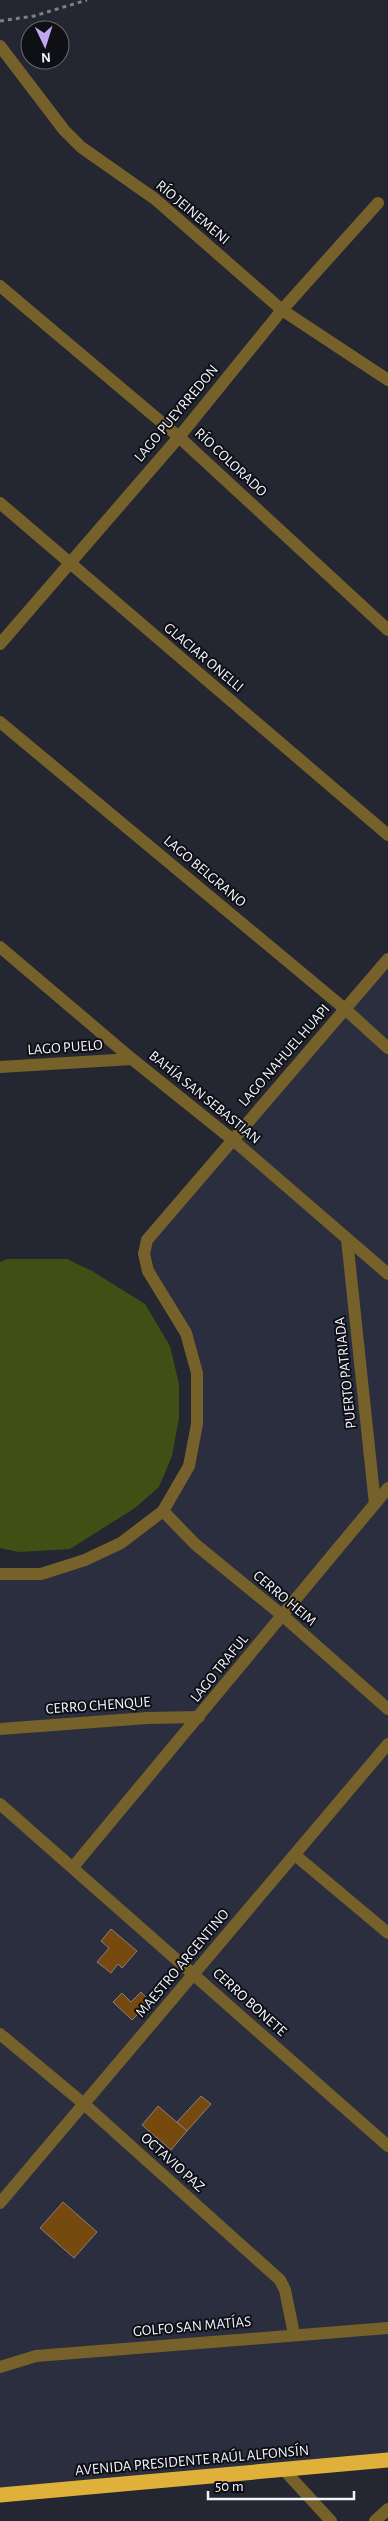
<svg xmlns="http://www.w3.org/2000/svg" width="388" height="2521" font-family="'Alegreya Sans',sans-serif">
	<style>
		.built { fill: #2b2e3e }
		.green { fill: #3e5013 }
		.building { fill: #76490f; stroke: #897f75 }
		.lines { fill: none; stroke-linecap: round; stroke-linejoin: round }
		.path { stroke: #7c7f87; stroke-width: 3; stroke-dasharray: 4 4; stroke-linecap: butt }
		.minor { stroke: #77612a; stroke-width: 12 }
		.highway { stroke: #dfb13b; stroke-width: 15 }
		.labels { text-anchor: middle; stroke-width: 4; stroke-linejoin: round; paint-order: stroke }
		.street-label { font-size: 15px; fill: #f2f4fb; stroke: #0f1015 }
	</style>
	<rect width="100%" height="100%" fill="#242731"/>
	<!-- built -->
	<path class="built" d="M388,959V2460L0,2495V1574L5,1575L85,1560L163,1511L189,1466L197,1424L186,1333L148,1271L147,1240Z"/>
	<!-- green -->
	<path class="green" d="M7,1259H67L92,1271L145,1304L170,1346L179,1384V1418L172,1456L159,1487L135,1508L70,1549L19,1552L0,1548V1262Z"/>
	<!-- building -->
	<g class="building">
		<path d="M111,1929L137,1951L122,1968L118,1964L111,1973L97,1962L109,1948L101,1941Z"/>
		<path d="M141,1992L150,2002L132,2020L113,2002L122,1993L131,2002Z"/>
		<path d="M201,2096L211,2104L187,2131L177,2122Z"/>
		<path d="M158,2106L187,2131L171,2150L142,2125Z"/>
		<path d="M63,2202L97,2232L74,2258L40,2228Z"/>
	</g>
	<g class="lines">
		<!-- path -->
		<path class="path" d="M0,21L34,16L87,0"/>
		<!-- minor -->
		<g class="minor">
			<path d="M0,46L64,130L81,147L155,199L282,310L388,380"/>
			<path d="M0,286L179,437L388,630"/>
			<path d="M0,503L388,835"/>
			<path d="M0,644L179,437L282,310L378,203"/>
			<path d="M0,722L345,1009L388,1048"/>
			<path d="M0,947L132,1059L233,1140L388,1274"/>
			<path d="M0,1067L132,1059"/>
			<path d="M347,1239L375,1504"/>
			<path d="M163,1511L195,1544L283,1616L388,1709"/>
			<path d="M0,1574H41L85,1560L121,1543L163,1511L189,1466L197,1424V1373L186,1333L148,1271L144,1254L147,1240L388,959"/>
			<path d="M0,1729L147,1718L199,1717"/>
			<path d="M0,1804L388,2146"/>
			<path d="M295,1855L388,1933"/>
			<path d="M73,1867L388,1488"/>
			<path d="M0,2034L84,2104L280,2280L285,2290L294,2334"/>
			<path d="M0,2203L388,1744"/>
			<path d="M0,2367L36,2356L388,2328"/>
			<path d="M284,2470L331,2521"/>
			<path d="M375,2521L388,2509"/>
		</g>
		<!-- highway -->
		<path class="highway" d="M0,2495L388,2460"/>
	</g>
	<g class="labels">
		<!-- street labels -->
		<g class="street-label">
			<text transform="translate(193 212) rotate(40)" y="5">RÍO JEINEMENI</text>
			<text transform="translate(176 413) rotate(-50)" y="5">LAGO PUEYRREDON</text>
			<text transform="translate(231 462) rotate(43)" y="5">RÍO COLORADO</text>
			<text transform="translate(204 657) rotate(40)" y="5">GLACIAR ONELLI</text>
			<text transform="translate(205 871) rotate(40)" y="5">LAGO BELGRANO</text>
			<text transform="translate(65 1047) rotate(-4)" y="5">LAGO PUELO</text>
			<text transform="translate(284 1055) rotate(-49)" y="5">LAGO NAHUEL HUAPI</text>
			<text transform="translate(205 1097) rotate(39)" y="5">BAHÍA SAN SEBASTIAN</text>
			<text transform="translate(345 1373) rotate(-96)" y="5">PUERTO PATRIADA</text>
			<text transform="translate(285 1598) rotate(40)" y="5">CERRO HEIM</text>
			<text transform="translate(219 1668) rotate(-51)" y="5">LAGO TRAFUL</text>
			<text transform="translate(98 1705) rotate(-4)" y="5">CERRO CHENQUE</text>
			<text transform="translate(182 1963) rotate(-50)" y="5">MAESTRO ARGENTINO</text>
			<text transform="translate(250 2002) rotate(42)" y="5">CERRO BONETE</text>
			<text transform="translate(173 2162) rotate(42)" y="5">OCTAVIO PAZ</text>
			<text transform="translate(192 2326) rotate(-5)" y="5">GOLFO SAN MATÍAS</text>
			<text transform="translate(192 2460) rotate(-5)" y="5">AVENIDA PRESIDENTE RAÚL ALFONSÍN</text>
		</g>
	</g>
	<!-- north arrow -->
	<g transform="translate(45 45) rotate(176)"><circle r="24" fill="#0f1015" stroke="#6a6b71"/>
	<path d="M0-4L9 19L0 12L-9 19Z" fill="#c3a7f2"/>
	<text y="-8" font-size="14" font-weight="bold" text-anchor="middle" fill="#f2f4fb">N</text>
	</g>
	<!-- scale -->
	<path d="M208 2491v8h146v-8" fill="none" stroke="#f2f4fb" stroke-width="2.5"/>
	<text x="215" y="2491" font-size="15" fill="#f2f4fb" stroke="#0f1015" stroke-width="4" paint-order="stroke">50 m</text>
</svg>
